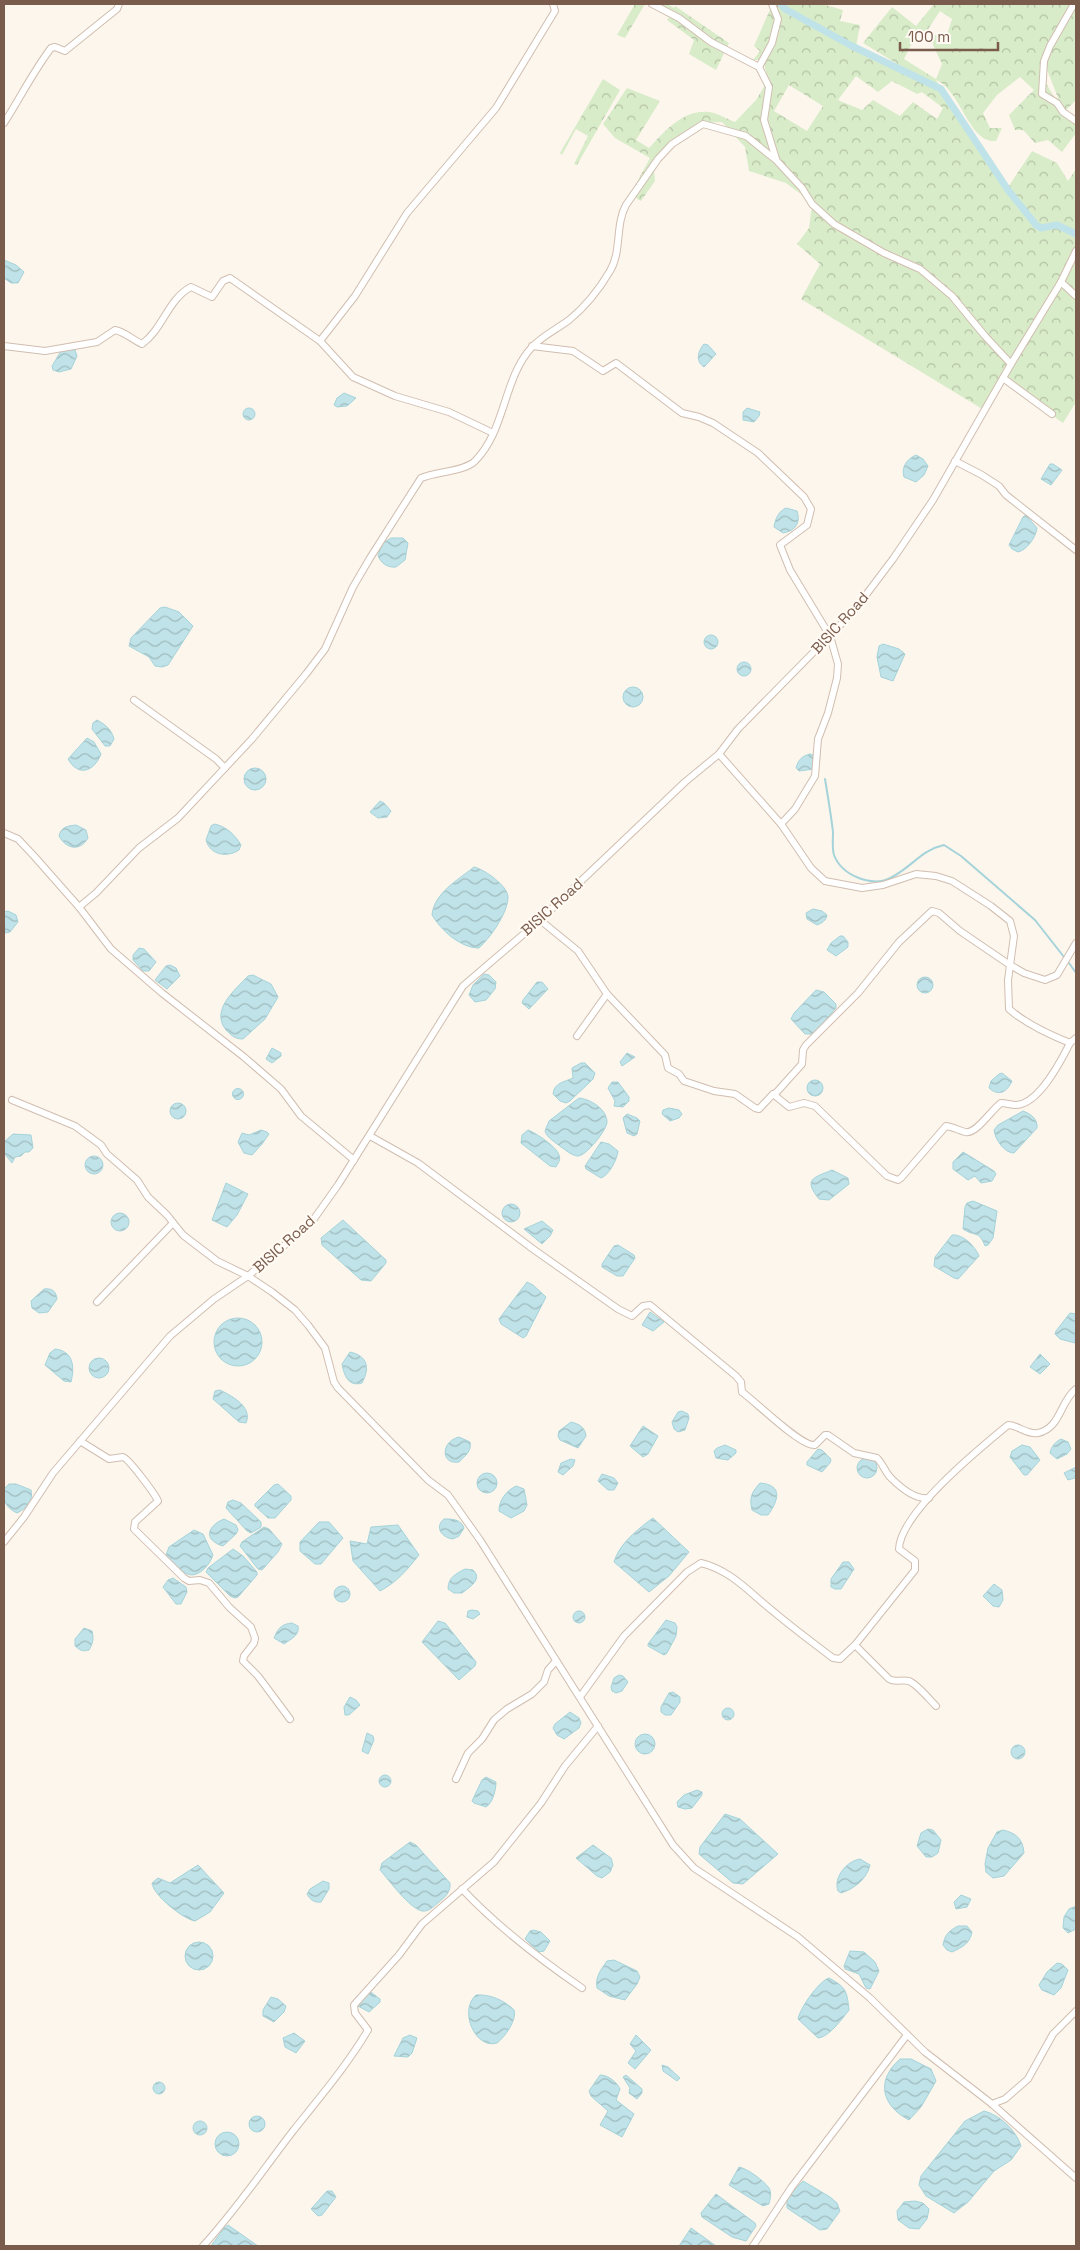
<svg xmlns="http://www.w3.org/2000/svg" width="1080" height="2250" font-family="'Space Grotesk',sans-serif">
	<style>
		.forest { fill: url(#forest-crowns); fill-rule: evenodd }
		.water { fill: url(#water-waves); stroke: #a5d3da }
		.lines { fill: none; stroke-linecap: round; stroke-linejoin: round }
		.stream { stroke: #a5d3da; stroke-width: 2 }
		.canal { stroke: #bfe3e8; stroke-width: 7 }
		.street-casing { stroke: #d1beb0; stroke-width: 8 }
		.street { stroke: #fff; stroke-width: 6 }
		.labels { text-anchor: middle; stroke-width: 4.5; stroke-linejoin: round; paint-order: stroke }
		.street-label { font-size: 15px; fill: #7a5c4d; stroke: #fffaf3 }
	</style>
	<defs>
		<pattern id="forest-crowns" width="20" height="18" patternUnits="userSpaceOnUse" patternTransform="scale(1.25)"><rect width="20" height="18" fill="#d8ecc9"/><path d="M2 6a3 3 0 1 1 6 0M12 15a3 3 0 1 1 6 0" fill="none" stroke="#b4c2a5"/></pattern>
		<pattern id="water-waves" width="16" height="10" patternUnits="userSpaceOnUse" patternTransform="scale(1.25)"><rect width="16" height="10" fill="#bfe3e8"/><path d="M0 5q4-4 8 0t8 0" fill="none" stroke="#a0bbbe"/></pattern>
	</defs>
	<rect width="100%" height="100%" fill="#fdf6ec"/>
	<!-- forest -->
	<g class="forest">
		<path d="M635,4H645L625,38L617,35Z"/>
		<path d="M646,4H667L674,8L675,6L729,43L716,70L689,54L694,40L667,20L669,17Z"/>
		<path d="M771,4L783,5L782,4H822L843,10L840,21L860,25L856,47L932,85L863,43L892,7L916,26L934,4H1076V100L1064,112L1076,121V133L1062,152L1048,140L1035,143L1023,130H1015L1009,115L1034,90L1020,77L997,95L983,113L990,128H1002L996,141C969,144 961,90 936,80L1007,189L1032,151L1057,163L1068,181L1076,169V402L1063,423L1003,381L1011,364L952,296L920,269L834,224L810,201L786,183L749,171L745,147L722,122L700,123C697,127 693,132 688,134C671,141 664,139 662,160L654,169L655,181L641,201L630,195L650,158L615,138L603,124L627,88L660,101L636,140L649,148C664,132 683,109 709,112C717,113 727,119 735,122L756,100L768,80L763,60H753L760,51L754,46L772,5ZM940,11L952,19L947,35H933V45L942,64L936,79L904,59L916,35L927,31ZM1044,62L1062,108L1061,109L1043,78ZM856,76L878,92L892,81L917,94L922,92L943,108L937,119L913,102L900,116L873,100L862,110L838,100ZM789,85L823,106L807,131L774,111Z"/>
		<path d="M603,79L620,90L577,165L574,164L588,136L576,129L562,155L560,153Z"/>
		<path d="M812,205L833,227L919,271L951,297L1007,365L984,410L801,299L820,264L797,244L809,228Z"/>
	</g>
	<!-- water -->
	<g class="water">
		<path d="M4,260L16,265L24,272L18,283H11L4,278Z"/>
		<path d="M704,344L708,345L716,354L704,367C695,361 698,351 704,344Z"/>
		<path d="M72,349L75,350L77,356L71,369L59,372L53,370L52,366L61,351Z"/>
		<path d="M344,393L356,398L347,406L337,407L334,405L337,398Z"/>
		<path d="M747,408L760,412L759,416L754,422L743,420V412Z"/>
		<circle cx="249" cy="414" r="6"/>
		<path d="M916,455L923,459L928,466L924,475L916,482L904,477C901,467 907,459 916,455Z"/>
		<path d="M1050,464H1053L1062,470L1051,485L1041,479Z"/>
		<path d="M786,508L797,511C801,523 795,531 783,533L774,527C775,519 779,511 786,508Z"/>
		<path d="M1026,515L1037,528C1036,537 1027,550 1018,552L1012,549L1009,545L1023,517Z"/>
		<path d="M391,538H403L408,543L405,560L396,567C388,568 380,563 378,555L383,543Z"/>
		<path d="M165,607L179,612L193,626L168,665L162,667L155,666L149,657L129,646L131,638L160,608Z"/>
		<circle cx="711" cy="642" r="7"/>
		<path d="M883,644L899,649L905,654L893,681L881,677L877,657L879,646Z"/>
		<circle cx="744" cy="669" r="7"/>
		<circle cx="633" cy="697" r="10"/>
		<path d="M97,720C106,725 111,729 114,739L110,746H105L92,729L93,723Z"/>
		<path d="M87,738L94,742L101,754C94,772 78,777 68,759Z"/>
		<path d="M810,754L813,755L814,769L799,771L796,768C798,760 802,756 810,754Z"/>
		<circle cx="255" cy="779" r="11"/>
		<path d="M380,801L384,803L391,811L387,817L378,818L370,812Z"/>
		<path d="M214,824C226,826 235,835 241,845L239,850C227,858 210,855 206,840L211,826Z"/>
		<path d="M76,825L86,830L88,838C80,852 66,849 59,836C61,827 67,826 76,825Z"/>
		<path d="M474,867C484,869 508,886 508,897C508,913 490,938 479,948C460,948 441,930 432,915C434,893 458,880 474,867Z"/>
		<path d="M813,909L822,911L827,915C826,921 822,923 817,925L807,919L806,913Z"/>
		<path d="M8,911L16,915L18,922L10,932L5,933L4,912Z"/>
		<path d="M840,936H843L848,942V947L836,956L827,950L831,943Z"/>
		<path d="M139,948L144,949L156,962L149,971H143L133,960V955Z"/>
		<path d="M170,965L176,968L180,976L167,989L155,980L166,966Z"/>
		<path d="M484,974L489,975L496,982L495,989L486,1000L475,1002L469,995L473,985Z"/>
		<path d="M253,975L271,984L278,997L265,1019L243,1039C235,1039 232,1036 226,1030C210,1010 235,990 248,976Z"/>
		<circle cx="925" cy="985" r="8"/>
		<path d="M537,982H542L548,989L529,1009L522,1003L523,1000Z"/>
		<path d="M816,990L824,992L836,1004V1008L814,1034H805L791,1019L794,1013Z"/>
		<path d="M272,1048L281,1053V1056L272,1063L266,1059Z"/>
		<path d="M627,1053L635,1057L622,1066L620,1062Z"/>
		<path d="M581,1063H585L595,1073L593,1079L570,1101L566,1103L560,1101L553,1094C554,1083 564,1082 573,1078L572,1068Z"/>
		<path d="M1002,1073L1012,1081C1007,1092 999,1097 989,1088L991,1081L999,1074Z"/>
		<circle cx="815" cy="1088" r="8"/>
		<path d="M612,1082H618L629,1097V1101L623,1107L614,1106L615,1101L608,1088Z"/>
		<circle cx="238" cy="1094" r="5.5"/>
		<path d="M579,1098C590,1099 607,1109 607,1122C607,1130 586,1156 578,1156C572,1156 566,1150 561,1147C555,1142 547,1138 545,1131L549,1121Z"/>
		<circle cx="178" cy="1111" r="8"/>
		<path d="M669,1108L679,1110L682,1114L679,1118L670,1121L662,1114L663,1110Z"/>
		<path d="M1023,1111C1031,1114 1038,1119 1037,1128L1014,1153C1004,1153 995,1139 994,1130L998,1125Z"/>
		<path d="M627,1114L637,1118L640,1121L637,1134L634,1136L627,1133L623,1118Z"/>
		<path d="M261,1130L267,1132L269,1134L262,1144L252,1155L244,1153L238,1142L242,1133L249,1135Z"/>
		<path d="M528,1130C536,1133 557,1147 559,1155C561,1160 558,1163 556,1167L550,1166L521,1143L522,1135Z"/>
		<path d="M13,1134L31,1135L33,1148L29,1152H25L21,1156L15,1157L12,1163L4,1153V1142Z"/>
		<path d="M601,1142L609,1144L618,1151C617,1160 609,1175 601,1178L586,1169L585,1166Z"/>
		<path d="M963,1152L994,1171L996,1174L992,1181L981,1183L975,1176L968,1180L953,1169V1162Z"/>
		<circle cx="94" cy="1165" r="9"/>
		<path d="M832,1170L848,1178L849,1184L829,1200L819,1199C803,1179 813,1178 832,1170Z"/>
		<path d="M226,1183L248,1194L237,1215L227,1227L212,1220Z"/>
		<path d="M973,1201L997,1211L993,1238L988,1245L985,1246C979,1230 975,1237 963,1229L965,1207L967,1203Z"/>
		<circle cx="511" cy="1213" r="9"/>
		<circle cx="120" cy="1222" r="9"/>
		<path d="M343,1220L386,1260V1263L371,1281L361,1280L322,1245L321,1238Z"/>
		<path d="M542,1221L553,1230L550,1236L542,1244L524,1229Z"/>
		<path d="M952,1235C963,1234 975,1246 979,1256L958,1279L954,1278L934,1266L935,1257Z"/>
		<path d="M618,1245L634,1255L635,1258L623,1276H617L602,1267V1264L614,1246Z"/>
		<path d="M527,1282L533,1285L546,1297L526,1336L523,1338L501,1324L499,1319Z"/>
		<path d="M44,1289C52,1288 56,1291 57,1299L48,1312L39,1313L32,1308L31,1301Z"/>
		<path d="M650,1312L664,1322L653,1331L642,1325Z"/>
		<path d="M1070,1313L1076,1314L1075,1343L1060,1339L1055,1334L1056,1331Z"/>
		<circle cx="238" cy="1342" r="24"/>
		<path d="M55,1349C73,1351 75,1366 71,1382L64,1381L45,1365L50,1353Z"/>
		<path d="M350,1352C368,1356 370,1368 362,1383C349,1387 344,1376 342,1364Z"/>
		<path d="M1040,1354L1050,1364L1040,1374L1030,1367Z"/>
		<circle cx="99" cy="1368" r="10"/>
		<path d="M220,1390C232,1396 253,1407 246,1423L239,1422L213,1399L215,1391Z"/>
		<path d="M682,1411L688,1414L689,1418L685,1430L678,1432L674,1429L672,1422L678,1412Z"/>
		<path d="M571,1422C579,1424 585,1427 586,1436L578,1448L560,1440L558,1436L559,1431Z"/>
		<path d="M643,1426L658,1436L648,1454L643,1457L630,1446Z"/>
		<path d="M459,1437L470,1442C472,1451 465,1456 459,1462C440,1465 441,1441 459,1437Z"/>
		<path d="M1061,1439L1068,1442L1071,1449L1067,1454L1057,1459L1050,1453C1051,1447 1055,1442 1061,1439Z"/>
		<path d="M725,1445L736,1450V1453L728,1460L716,1458L714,1451L717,1448Z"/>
		<path d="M1022,1445L1030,1447L1040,1460L1027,1475H1024L1010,1457L1012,1451Z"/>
		<path d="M818,1449L822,1450L831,1459L830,1463L822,1472L807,1465V1462Z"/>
		<circle cx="867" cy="1468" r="10"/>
		<path d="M571,1459L575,1460L573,1466L563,1475L558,1472L561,1463Z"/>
		<path d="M1076,1467L1075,1478L1068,1480L1064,1473Z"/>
		<circle cx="487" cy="1483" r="10"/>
		<path d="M602,1474L614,1478L618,1483L614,1490H608L598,1481Z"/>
		<path d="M760,1483C784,1485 778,1501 768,1515H761L752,1510C749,1497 752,1492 760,1483Z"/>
		<path d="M9,1484H16L31,1490C34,1500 26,1509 17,1513C6,1508 3,1501 4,1489Z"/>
		<path d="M278,1484L291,1496V1500L275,1518H268L255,1506V1504L274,1485Z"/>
		<path d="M516,1486L524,1489L527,1505L524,1511L511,1518L499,1511C499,1500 506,1491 516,1486Z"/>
		<path d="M233,1500L241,1503L261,1522V1527L251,1533L247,1531L226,1508L228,1502Z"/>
		<path d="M653,1518L689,1552L669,1576L649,1592L614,1562C619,1544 638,1529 653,1518Z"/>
		<path d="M224,1519L236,1525L238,1530L236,1534L223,1546C203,1540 207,1526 224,1519Z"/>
		<path d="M444,1519C452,1519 461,1519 464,1528L459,1536L453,1539C442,1538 434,1527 444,1519Z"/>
		<path d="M319,1522H329L343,1538L321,1564H315L300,1551V1542Z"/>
		<path d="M398,1525L419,1555C407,1570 397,1582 380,1591L353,1561L350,1541L367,1544L371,1527Z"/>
		<path d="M264,1527L269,1529L282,1544L278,1552L262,1570L258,1569L240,1546L242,1542Z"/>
		<path d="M194,1530L203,1534L213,1555C211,1561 208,1565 204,1569C188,1584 179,1567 166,1555L169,1547Z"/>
		<path d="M233,1549L243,1556L257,1572V1575L238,1597L235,1598L230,1596L206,1572L208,1568Z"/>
		<path d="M843,1562H849L854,1569L841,1589H835L831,1587V1579Z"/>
		<path d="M465,1569L473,1570C483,1579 470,1587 462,1593H454L448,1589C448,1577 456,1574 465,1569Z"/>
		<path d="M173,1578L186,1587L187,1592L181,1604H176L163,1587L168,1580Z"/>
		<path d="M994,1584L1002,1590L1003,1600L999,1607L993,1606L983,1596Z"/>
		<circle cx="342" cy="1594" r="8"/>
		<path d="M472,1610L478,1611L480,1614L473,1619L467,1617L468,1611Z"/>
		<circle cx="579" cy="1617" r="6"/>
		<path d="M666,1620L675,1623L677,1627L676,1636L667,1653L664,1655L648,1646V1644Z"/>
		<path d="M438,1621L445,1623L476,1662L475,1666L459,1680L422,1642Z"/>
		<path d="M292,1623L298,1626C300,1635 291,1639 284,1644L274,1638C278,1628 282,1624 292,1623Z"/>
		<path d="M84,1628L92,1631C94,1639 93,1643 89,1650C82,1652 80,1650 75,1646V1639Z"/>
		<path d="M619,1675L623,1676L628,1682L622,1691L616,1693L612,1691L611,1687L614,1678Z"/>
		<path d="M673,1692L680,1697V1702L671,1715H665L661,1712V1707L669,1693Z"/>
		<path d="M350,1697L356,1700L360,1705L349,1715H345L344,1707Z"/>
		<circle cx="728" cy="1714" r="6"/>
		<path d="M570,1712L579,1718L581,1723L579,1728L564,1739L557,1735L553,1728L555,1724Z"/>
		<path d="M367,1733L373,1736L374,1740L368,1754L362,1751Z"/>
		<circle cx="645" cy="1744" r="10"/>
		<circle cx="1018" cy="1752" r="7"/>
		<circle cx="385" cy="1781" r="6"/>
		<path d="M486,1777L496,1782C496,1789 493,1803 486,1807L474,1803L472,1801L482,1780Z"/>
		<path d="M697,1790L702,1792V1795L692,1808L685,1809L678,1807L677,1802L684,1795Z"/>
		<path d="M725,1814L740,1819L778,1854L743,1884L733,1883L699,1854L700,1847Z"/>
		<path d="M928,1829L933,1830L941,1840L938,1853L932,1857H926L917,1846L921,1833Z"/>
		<path d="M1003,1830C1016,1833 1023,1839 1024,1853L1004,1876L993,1878L986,1872L985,1864L988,1848L997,1832Z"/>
		<path d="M410,1842L416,1845L450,1883C451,1892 445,1897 439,1902C434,1906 429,1912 422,1911C409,1908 389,1880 380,1870L382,1863Z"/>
		<path d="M593,1845L611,1858L613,1865L610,1872L602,1878L597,1876L576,1858Z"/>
		<path d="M860,1859L870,1865C867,1879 854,1889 841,1893L838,1891C833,1877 847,1861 860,1859Z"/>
		<path d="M198,1865L224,1893L210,1912L195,1921C183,1919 153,1895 152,1883L158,1878L170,1883Z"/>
		<path d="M323,1881L329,1883V1889L321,1902C315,1903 310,1900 307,1894L310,1889Z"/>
		<path d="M961,1895L971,1899L967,1907L956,1909L954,1902Z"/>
		<path d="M1076,1906V1929L1068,1933L1063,1928L1064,1917L1069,1909Z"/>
		<path d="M958,1926H967L972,1932C970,1943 963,1947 952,1952L947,1950L943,1945C945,1934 949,1931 958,1926Z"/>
		<path d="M533,1930L541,1932L550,1941L544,1951L539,1952L525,1939L530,1931Z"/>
		<circle cx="199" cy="1956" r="14"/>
		<path d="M850,1951L864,1952L875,1962L879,1971L870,1989L866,1988L859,1974L845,1969L844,1966Z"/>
		<path d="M614,1960L637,1971L640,1977L637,1984L625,2000L609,1996L597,1988C595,1976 601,1970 607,1961Z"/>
		<path d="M1057,1963L1062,1964L1068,1970L1061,1988L1054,1995L1042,1990L1039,1985L1047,1972Z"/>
		<path d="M829,1978C846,1987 847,1991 849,2010C842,2019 829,2037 818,2038L798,2019C800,2008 819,1981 829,1978Z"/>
		<path d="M368,1990L380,1999V2002L369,2012L358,2006Z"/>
		<path d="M476,1995C490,1994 504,2000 514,2010C517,2020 505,2037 497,2043C476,2050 458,2011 476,1995Z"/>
		<path d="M271,1997L278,1999L286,2006L284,2012L274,2022L263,2016V2010Z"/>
		<path d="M294,2033L305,2041L296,2053L285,2047L283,2038Z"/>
		<path d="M410,2035L417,2038L412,2053L408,2057L394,2056L403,2038Z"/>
		<path d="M636,2035L651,2050L635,2069L628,2063L636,2051L630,2044Z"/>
		<path d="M900,2059H911L931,2069L936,2081L921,2107L909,2120C882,2106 875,2081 900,2059Z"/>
		<path d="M662,2065L668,2067L680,2078L677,2081L663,2071Z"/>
		<path d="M600,2075C608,2075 617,2082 620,2089L616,2100L634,2114L622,2137L600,2125L608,2111L591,2096L589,2091Z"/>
		<path d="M626,2075L642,2089V2093L637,2099L629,2093L630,2088L623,2077Z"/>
		<circle cx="159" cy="2088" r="6"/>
		<path d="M984,2111C1000,2115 1016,2130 1021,2146L1011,2160L994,2171L968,2202L954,2213L926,2196L919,2185L921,2176L965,2121Z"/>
		<circle cx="257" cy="2124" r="8"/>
		<circle cx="200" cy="2128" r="7"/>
		<circle cx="227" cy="2144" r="12"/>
		<path d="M739,2167C748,2169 763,2180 769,2188C772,2193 770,2199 769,2204L763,2206L729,2185Z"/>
		<path d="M803,2181L830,2197L837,2203L840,2211L827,2229L820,2230L787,2208V2198Z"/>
		<path d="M327,2191H332L336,2197L322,2215L318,2216L311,2209Z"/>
		<path d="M716,2194L755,2223L756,2226L746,2241L732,2237L702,2217L701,2213Z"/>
		<path d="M915,2201L923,2203L929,2209L927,2219L919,2229L909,2228L898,2220L897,2211L904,2202Z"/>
		<path d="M228,2225L258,2246H211L224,2228Z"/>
		<path d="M691,2228L716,2246H679Z"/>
	</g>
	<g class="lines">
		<!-- stream -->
		<g class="stream">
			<path d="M825,779C828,797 831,815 833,832C833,839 832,849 834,855C842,876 873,888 892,877C912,867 921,850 944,845L961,856L1035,920L1064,957"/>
			<path d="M1069,963L1076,973"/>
		</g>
		<!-- canal -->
		<path class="canal" d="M781,4L785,9L850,45L941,89L1008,190L1036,225L1041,228L1057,225L1076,234"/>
		<!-- street casing -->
		<g class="street-casing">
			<g id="street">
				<path d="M652,4L679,18L711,42L759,67L769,87L764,120L776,159"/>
				<path d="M1074,4L1050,46L1044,61L1042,94L1057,103L1063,112L1076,121"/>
				<path d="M759,67L772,43L778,19L772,4"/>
				<path d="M4,123C20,98 33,72 51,48L55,47L65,51L117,9L119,4"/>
				<path d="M1061,282L1076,296"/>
				<path d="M320,341L355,296L407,213L496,108L555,11L553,4"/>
				<path d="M4,346L45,351L97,342L115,330C125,332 133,340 142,344C163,329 168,299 191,287L212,297L223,281L230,278L320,341L353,377L395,396L449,412L493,433"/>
				<path d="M532,346L573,351L603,371L616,363L682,413L699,417L713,423L758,453L804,497L811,509L807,525L780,545L790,570L830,636L838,664L837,678L828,713L818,739L815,776L795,809L781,824"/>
				<path d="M1003,378L1052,414"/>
				<path d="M955,461L982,475L999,486L1006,495L1076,550"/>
				<path d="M134,700L216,759L225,768"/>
				<path d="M719,754L781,824L811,868L825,881L862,888L883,885L916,874L936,876L952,881L991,906L1010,921L1014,936L1008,980L1009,1009C1026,1024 1050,1035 1070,1043L1076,1038"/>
				<path d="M4,833L18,839L34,856L79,907L111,949L162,993L244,1057L281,1089L301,1116L354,1160"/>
				<path d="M79,907L96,893L139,848L178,818L252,739L306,674L325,649L353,587L370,558L421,478C435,472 466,471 475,461C506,430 503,378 532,347C542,336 557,329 569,320C585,307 600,288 610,271C622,251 615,225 626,205L658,159L672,144L703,124L746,136L776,160L802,188L812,204L834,224L884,253L920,269L952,296L985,336L1011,364"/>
				<path d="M540,920L578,951L607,994L665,1055L668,1068L679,1074L684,1081L714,1091L735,1094L755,1108L759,1109L773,1094L789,1107L804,1103L815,1106L887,1176L898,1180L901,1178L946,1126C953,1127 958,1130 965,1132C976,1135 991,1110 1001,1103C1006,1103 1011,1105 1016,1105C1039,1104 1061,1061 1070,1043"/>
				<path d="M577,1036L607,994"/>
				<path d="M775,1094L802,1064L803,1050L806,1045L858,993L899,942L932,911L939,913L960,931L1010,965L1024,973L1045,980L1057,975L1076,943"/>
				<path d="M12,1100L75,1126L101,1145L107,1154L137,1180L148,1197L167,1215L183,1235L217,1261L248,1276L272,1292L295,1310L308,1325L325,1348L334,1382L338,1388L428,1480L448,1495L480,1540L673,1845L694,1868L798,1937L870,1998L925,2052L992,2104L1076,2178"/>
				<path d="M370,1136L418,1163L533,1249L618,1309L632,1316L643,1306L650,1305L736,1376L741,1382L742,1392C756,1402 801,1447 815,1445L825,1435H828L854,1453L877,1458C883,1464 885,1472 891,1478C900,1487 915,1500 929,1498"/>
				<path d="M97,1302L173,1223"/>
				<path d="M80,1441L109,1459L123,1457C129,1459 155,1494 158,1501L135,1522L134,1529L184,1578L189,1581L200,1580L209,1583L229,1607L251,1627L255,1638L254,1643L244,1656L243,1661L258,1676L290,1719"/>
				<path d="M4,1542L24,1517L53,1473L170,1336L214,1299L248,1276L311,1223L338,1185L463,986L540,920L685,782L719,754L738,729L853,612L893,559L933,500L1011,364L1061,282L1076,251"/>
				<path d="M855,1645L889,1679C896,1683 902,1679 909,1681C918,1685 929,1699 936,1706"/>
				<path d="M580,1697L624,1636L687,1572L701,1563C731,1570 751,1594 774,1612C793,1628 813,1643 833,1658L840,1659L855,1645L915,1570V1561L899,1549C900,1513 980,1448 1008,1425C1018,1425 1027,1435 1038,1433C1061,1428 1060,1401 1076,1389"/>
				<path d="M456,1779L468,1753L482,1739L494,1720L507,1709L532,1694L544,1682L548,1670L556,1661"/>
				<path d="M462,1889C498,1927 538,1958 582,1988"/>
				<path d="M992,2104L1005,2099L1028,2079L1053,2034L1076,2011"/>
				<path d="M203,2246C236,2210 263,2170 293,2131C319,2098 346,2067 368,2030L355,2013L354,2005L399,1955L422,1924L494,1862L541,1803L565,1766L598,1726"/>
				<path d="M753,2246L791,2188L907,2035"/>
			</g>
		</g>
		<!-- street -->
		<use href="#street" class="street"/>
	</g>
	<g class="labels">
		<!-- street labels -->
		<g class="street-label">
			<text transform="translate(840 623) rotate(-48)" y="5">BISIC Road</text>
			<text transform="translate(552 907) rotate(-42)" y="5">BISIC Road</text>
			<text transform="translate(284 1244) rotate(-42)" y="5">BISIC Road</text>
		</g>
	</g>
	<!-- border -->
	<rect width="1080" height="2250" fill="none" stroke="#7a5c4d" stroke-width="10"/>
	<!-- scale -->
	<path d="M900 42v8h98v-8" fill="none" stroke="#7a5c4d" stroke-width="2.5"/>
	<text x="908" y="42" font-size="15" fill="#7a5c4d" stroke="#fffaf3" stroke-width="4" paint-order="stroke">100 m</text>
</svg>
